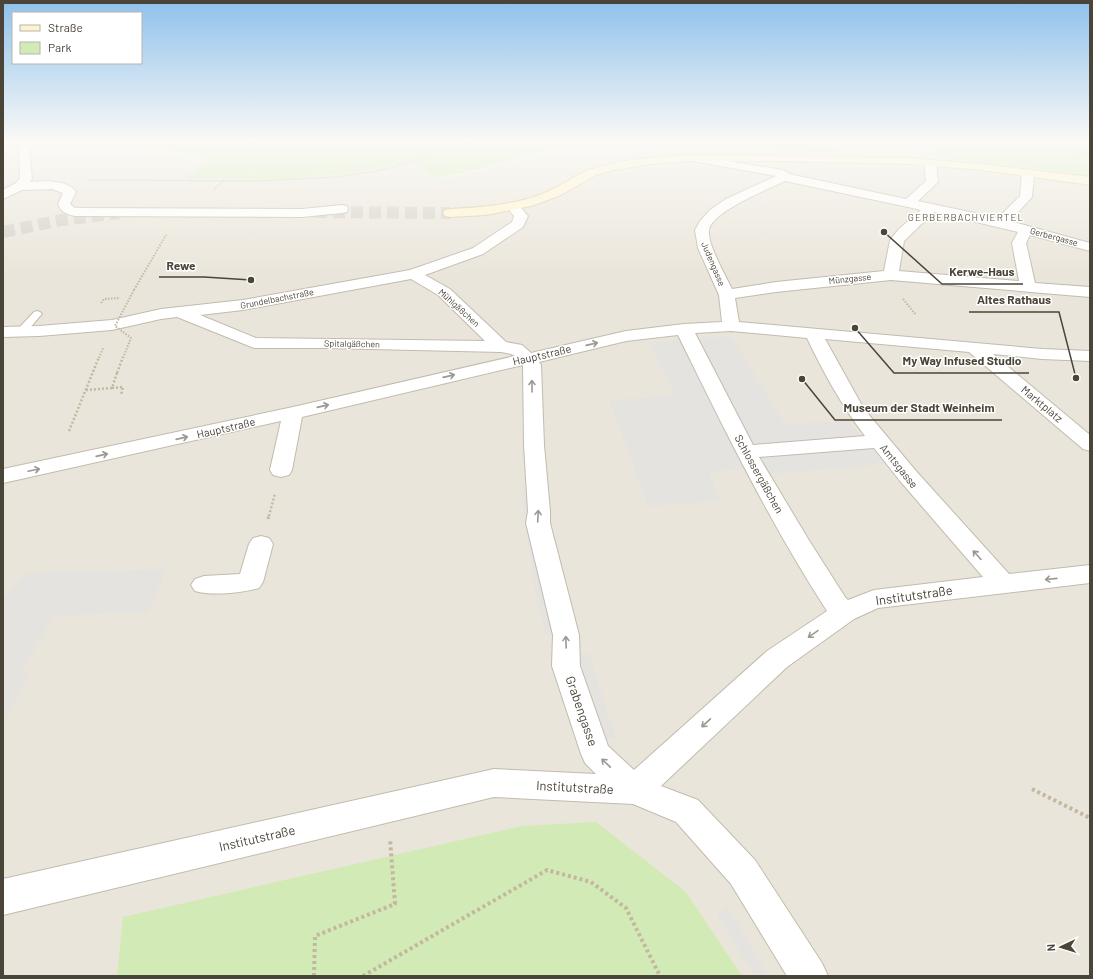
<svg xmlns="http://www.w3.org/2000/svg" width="1093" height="979" font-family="Barlow,sans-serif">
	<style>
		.residential { fill: #eae5da }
		.green { fill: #d2eab5 }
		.parking { fill: #e5e3e0 }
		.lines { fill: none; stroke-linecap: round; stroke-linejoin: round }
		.secondary-tunnel { stroke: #d4d0c8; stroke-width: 12; stroke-dasharray: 12 6; stroke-linecap: butt }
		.lane-casing { stroke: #c2bbae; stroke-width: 2 }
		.street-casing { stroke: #c2bbae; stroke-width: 2 }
		.secondary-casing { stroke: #d6c79b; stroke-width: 2 }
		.path-far4 { stroke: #c4b79f; stroke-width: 1.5; stroke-dasharray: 1 1; stroke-linecap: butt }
		.path-far3 { stroke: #c4b79f; stroke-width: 2; stroke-dasharray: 1.5 1.5; stroke-linecap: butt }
		.path-far2 { stroke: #c4b79f; stroke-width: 2.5; stroke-dasharray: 2 2; stroke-linecap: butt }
		.path-far1 { stroke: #c4b79f; stroke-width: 3; stroke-dasharray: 2.5 2.5; stroke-linecap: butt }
		.path { stroke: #c4b79f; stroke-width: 4; stroke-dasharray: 3 3; stroke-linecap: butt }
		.lane { fill: #fff; fill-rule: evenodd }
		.street { fill: #fff; fill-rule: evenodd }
		.secondary { fill: #fff3cd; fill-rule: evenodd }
		.path-bridge-far1 { stroke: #c4b79f; stroke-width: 2; stroke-dasharray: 1.5 1.5; stroke-linecap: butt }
		.path-bridge { stroke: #c4b79f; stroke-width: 2.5; stroke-dasharray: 2 2; stroke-linecap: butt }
		.oneway { stroke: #9c9892 }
		.labels { text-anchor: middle; stroke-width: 3; stroke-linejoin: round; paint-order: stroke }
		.far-street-label { font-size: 9px; fill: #4b4439; stroke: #fff }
		.far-neighbourhood-label { font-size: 10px; letter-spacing: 1px; fill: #6e6250; stroke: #fff }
		.street-label { font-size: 11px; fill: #4b4439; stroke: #fff }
		.near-street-label { font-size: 13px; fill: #4b4439; stroke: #fff }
		.leader { fill: none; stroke: #4b4439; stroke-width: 1.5 }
		.callout-dot { fill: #4b4439; stroke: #fff; stroke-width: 1.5 }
		.callout-label { font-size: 12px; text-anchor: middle; font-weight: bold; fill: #4b4439; stroke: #fff; stroke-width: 3; stroke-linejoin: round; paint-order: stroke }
	</style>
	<rect width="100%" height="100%" fill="#f6f3ec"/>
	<!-- residential -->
	<path class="residential" d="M3,141H128L129,147L176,151L211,157L187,178L286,179L357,172L412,161L435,178L460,175L583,143L606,141H746L750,150L837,151L832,141H924L936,157L1033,168L1090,177V976H3Z"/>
	<!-- green -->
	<g class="green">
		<path d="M128,141H606C549,145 492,170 435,178L412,161L357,172L286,179L186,178L211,157L176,151L129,147Z"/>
		<path d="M746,141H832L837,152L750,150Z"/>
		<path d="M924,141H1090V177L1033,168L936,157Z"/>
		<path d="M596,822L686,892L742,976H117L123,917L522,826Z"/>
	</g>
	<!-- parking -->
	<g class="parking">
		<path d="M731,336L785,424L848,421L884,464L765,475L761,467L709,472L721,501L648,506L609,400L675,396L648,342Z"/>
		<path d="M521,492H530L557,633L546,635L531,574L532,568Z"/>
		<path d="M167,569L148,612L53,616L20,675H29L3,721V596H6L26,573Z"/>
		<path d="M589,654L616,738L603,740L574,656Z"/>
		<path d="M728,907L769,976H754L717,915Z"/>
	</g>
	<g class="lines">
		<!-- secondary-tunnel -->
		<g class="secondary-tunnel">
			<path d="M315,212L450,213"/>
			<path d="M3,232L61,220L119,213"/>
		</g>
		<!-- lane casing -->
		<g class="lane-casing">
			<path id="lane" d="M37,311L40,312L42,314L40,316L25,334H17L16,332L17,330L34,312Z"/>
		</g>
		<!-- street casing -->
		<g class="street-casing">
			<g id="street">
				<path d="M24,141H34L29,150L32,179L30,182C43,181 67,179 76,192L70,204L75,208L302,209L342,205L347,206L348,209L347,212L342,213L302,217L75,216C66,214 61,212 58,204L63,193L52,189L22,190L3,199V190L16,183L20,178L19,150Z"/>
				<path d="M691,155L783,170L787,172L789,174L906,199L926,181L924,163L926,161H934L936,163L938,182L918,201L998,218L1020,196L1022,173L1024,171H1032L1034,173L1032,197L1010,221L1090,243V251L1030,235L1026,243L1035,283L1090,287V297L891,280L776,292L735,298L739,322L1042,349L1090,351V361L1042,359L993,354L1090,435V451L1083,449L969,352L825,339L864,409L916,471L1009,574L1090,565V583L878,608L854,619L787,667L661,786L698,800L755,860L822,963L828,976H787L731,884L676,822L633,804L494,797L3,915V879L494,769L596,774L585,763L581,754L552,666L553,635L526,523L528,511L524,445L523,365L302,417L292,470L289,475L281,477L273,475L270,470L281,421L3,483V469L293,407L515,356L511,354L501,352L328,348H254L177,317L161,319L112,330L39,336L3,337V327L39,326L112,320L161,309L243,300L410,270L473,248L512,222L514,216L506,206L507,203C517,201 522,209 528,216L523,227L483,254L425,275L450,289L506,342L522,345L531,353L626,331L684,324L722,322L719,295L698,248L695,230L700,221L710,210L726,199L776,176L687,160L685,158ZM785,181L908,207L921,210L899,229L890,240L884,271L776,282L732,289C726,276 707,244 709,230C712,211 769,189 785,181ZM934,212L1018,232L1012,243L1019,281L899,271L904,241ZM411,279L438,295L485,341L256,338L200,315L243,310ZM731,331L807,338C823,372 842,406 865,436L753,445L695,333ZM678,335C724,429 770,523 827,611L767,651L634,770L608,746L580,666L579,635L550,523V511L544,445L541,365L539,362L626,341ZM874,448L900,481L983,577L874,590L848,600L845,597L810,542L759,457Z"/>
				<path d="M261,536L269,538L273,544L263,582L259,588C242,593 212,596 195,591L191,585L195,579L204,576L240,574L249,544L253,538Z"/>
			</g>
		</g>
		<!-- secondary casing -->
		<g class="secondary-casing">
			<path id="secondary" d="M691,155L909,158L981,164L1090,177V185L981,170L909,164L778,161H691L650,164L614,170L596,175L559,196L531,206L486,215L450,217L445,216L443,213L445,210L450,209C484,207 520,205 551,190C564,184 576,175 589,170C621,159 657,157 691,155Z"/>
		</g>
		<!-- path-far4 -->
		<g class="path-far4">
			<path d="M1069,155L1090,154"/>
			<path d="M89,180L256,181L336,177L377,171L409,163L438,151L480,141"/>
			<path d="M214,190L223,181"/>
			<path d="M166,236L167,234"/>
		</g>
		<!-- path-far3 -->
		<g class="path-far3">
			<path d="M134,290L166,235"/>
			<path d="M903,299L916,315"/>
			<path d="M101,303L104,299L120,298"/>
			<path d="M99,358L103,348"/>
		</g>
		<!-- path-far2 -->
		<g class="path-far2">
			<path d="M112,388L123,387L121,395"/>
			<path d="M86,390L112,388L117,373"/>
			<path d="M69,431L99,357"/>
			<path d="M269,516L275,493"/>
		</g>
		<!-- path-far1 -->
		<path class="path-far1" d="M268,519L269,515"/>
		<!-- path -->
		<g class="path">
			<path d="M1032,789L1090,818"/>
			<path d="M314,976L315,936L395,904L390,839"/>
			<path d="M363,976L547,870L591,882L626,908L660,976"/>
		</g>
		<!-- lane -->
		<use href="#lane" class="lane"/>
		<!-- street -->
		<use href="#street" class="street"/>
		<!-- secondary -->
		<use href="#secondary" class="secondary"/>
		<!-- path-bridge-far1 -->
		<path class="path-bridge-far1" d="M123,358L131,338L115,326L134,290"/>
		<!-- path-bridge -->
		<path class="path-bridge" d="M117,373L123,357"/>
	</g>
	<!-- one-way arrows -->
	<defs><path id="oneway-shaft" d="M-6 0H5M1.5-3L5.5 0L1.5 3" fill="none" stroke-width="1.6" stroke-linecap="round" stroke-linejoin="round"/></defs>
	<g class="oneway">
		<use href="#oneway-shaft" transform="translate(592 344) rotate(-13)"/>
		<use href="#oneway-shaft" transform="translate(449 376) rotate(-13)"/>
		<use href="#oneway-shaft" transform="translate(532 386) rotate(-91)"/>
		<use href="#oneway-shaft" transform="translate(323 406) rotate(-13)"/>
		<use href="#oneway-shaft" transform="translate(182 438) rotate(-13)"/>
		<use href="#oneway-shaft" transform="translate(102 455) rotate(-13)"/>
		<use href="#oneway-shaft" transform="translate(34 470) rotate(-12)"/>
		<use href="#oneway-shaft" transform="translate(538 516) rotate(-87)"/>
		<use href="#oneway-shaft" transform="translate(977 555) rotate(-132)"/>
		<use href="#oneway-shaft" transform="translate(1051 579) rotate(174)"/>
		<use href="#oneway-shaft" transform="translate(813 634) rotate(145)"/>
		<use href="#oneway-shaft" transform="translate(566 642) rotate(-92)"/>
		<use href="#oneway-shaft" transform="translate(706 723) rotate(137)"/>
		<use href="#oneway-shaft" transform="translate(606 763) rotate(-136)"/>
	</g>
	<!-- sky -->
	<linearGradient id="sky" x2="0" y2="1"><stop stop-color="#8fc1ec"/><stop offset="0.51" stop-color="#fbfaf6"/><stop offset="1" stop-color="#fbfaf6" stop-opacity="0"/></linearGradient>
	<rect width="1093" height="278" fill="url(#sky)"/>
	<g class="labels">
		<!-- far-street labels -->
		<g class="far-street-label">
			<text transform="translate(1054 237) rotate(15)" y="3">Gerbergasse</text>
			<text transform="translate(713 264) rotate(67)" y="3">Judengasse</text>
			<text transform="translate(850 279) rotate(-6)" y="3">Münzgasse</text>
			<text transform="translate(277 299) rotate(-11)" y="3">Grundelbachstraße</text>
			<text transform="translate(459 308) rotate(42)" y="3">Mühlgäßchen</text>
			<text transform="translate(352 344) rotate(1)" y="3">Spitalgäßchen</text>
		</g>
		<!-- far-neighbourhood labels -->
		<g class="far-neighbourhood-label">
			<text x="966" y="221">GERBERBACHVIERTEL</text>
		</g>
		<!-- street labels -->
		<g class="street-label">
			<text transform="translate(542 355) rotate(-13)" y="4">Hauptstraße</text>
			<text transform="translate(1042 404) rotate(40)" y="4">Marktplatz</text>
			<text transform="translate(226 428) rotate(-13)" y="4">Hauptstraße</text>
			<text transform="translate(899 466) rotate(51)" y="4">Amtsgasse</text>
			<text transform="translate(759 474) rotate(61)" y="4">Schlossergäßchen</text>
		</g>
		<!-- near-street labels -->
		<g class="near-street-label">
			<text transform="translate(914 595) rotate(-8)" y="5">Institutstraße</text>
			<text transform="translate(582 711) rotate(71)" y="5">Grabengasse</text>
			<text transform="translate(575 787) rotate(3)" y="5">Institutstraße</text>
			<text transform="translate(257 838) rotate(-13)" y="5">Institutstraße</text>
		</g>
	</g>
	<!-- callouts -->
	<path class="leader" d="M251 280L204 277H159M884 232L942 284H1023M1076 378L1059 312H969M855 328L894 373H1029M802 379L835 420H1002"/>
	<g class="callout-dot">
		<circle cx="251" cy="280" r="4"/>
		<circle cx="884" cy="232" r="4"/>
		<circle cx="1076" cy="378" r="4"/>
		<circle cx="855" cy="328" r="4"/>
		<circle cx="802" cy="379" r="4"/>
	</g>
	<g class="callout-label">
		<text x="181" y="270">Rewe</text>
		<text x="982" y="276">Kerwe-Haus</text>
		<text x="1014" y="304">Altes Rathaus</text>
		<text x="962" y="365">My Way Infused Studio</text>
		<text x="919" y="412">Museum der Stadt Weinheim</text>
	</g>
	<!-- border -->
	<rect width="1093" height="979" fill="none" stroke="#4b4439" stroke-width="8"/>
	<!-- legend -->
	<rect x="12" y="12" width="130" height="52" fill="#ffffff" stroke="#b7b4b0"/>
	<rect x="20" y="25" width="20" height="6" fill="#fff3cd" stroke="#b7b4b0"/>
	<text x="48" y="32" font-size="12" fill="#4b4439">Straße</text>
	<rect x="20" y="42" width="20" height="12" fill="#d2eab5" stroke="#b7b4b0"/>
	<text x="48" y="52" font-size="12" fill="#4b4439">Park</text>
	<!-- north arrow -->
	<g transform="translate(1061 947) rotate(266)" stroke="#ffffff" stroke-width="3" paint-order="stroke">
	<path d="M0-3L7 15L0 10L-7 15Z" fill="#4b4439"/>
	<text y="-6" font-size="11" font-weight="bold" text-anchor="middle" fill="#4b4439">N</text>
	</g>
</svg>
